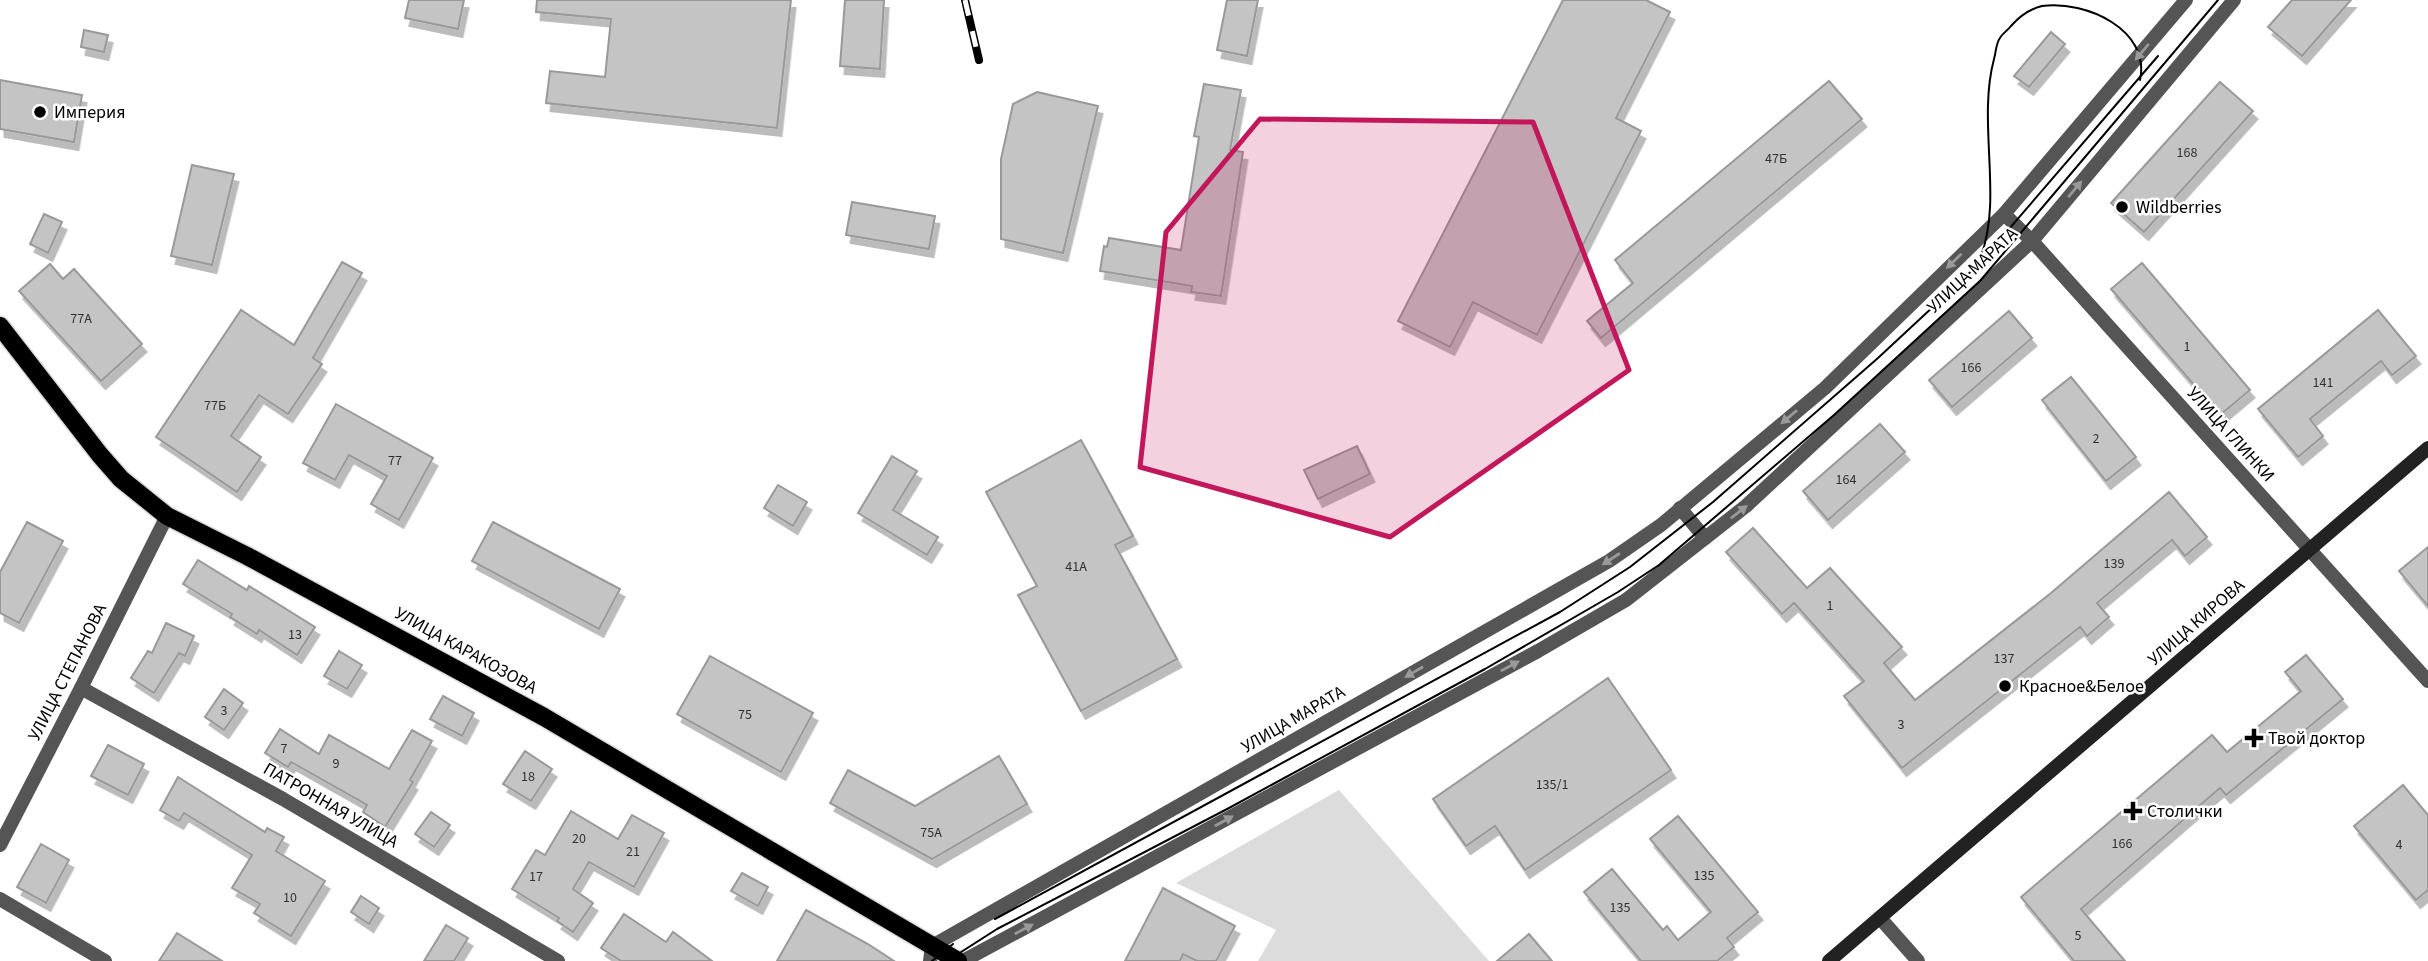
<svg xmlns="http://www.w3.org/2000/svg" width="2428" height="961" font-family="'Source Sans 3',sans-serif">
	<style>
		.green { fill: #dcdcdc }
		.building { fill: #c4c4c4; stroke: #999; stroke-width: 2; filter: url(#shadow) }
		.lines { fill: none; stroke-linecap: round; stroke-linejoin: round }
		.primary-casing { stroke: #dbdbdb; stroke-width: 21 }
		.minor { stroke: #555; stroke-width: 14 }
		.tertiary { stroke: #555; stroke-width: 14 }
		.secondary { stroke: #222; stroke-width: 14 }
		.primary { stroke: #000; stroke-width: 18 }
		.tram { stroke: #000; stroke-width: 2 }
		.rail-casing { stroke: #000; stroke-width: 8 }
		.rail { stroke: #fff; stroke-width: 5; stroke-dasharray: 16; stroke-linecap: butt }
		.oneway { fill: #999 }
		.marked { fill: #c2185b; fill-opacity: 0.2; stroke: #c2185b; stroke-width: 5; stroke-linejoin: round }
		.poi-dot { fill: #000; stroke: #fff; stroke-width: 2.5 }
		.labels { text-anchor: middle; stroke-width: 5; stroke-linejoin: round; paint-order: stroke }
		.number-label { font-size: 14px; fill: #313131 }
		.poi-label { font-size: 18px; fill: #000; stroke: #fff; text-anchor: start }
		.street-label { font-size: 18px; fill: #000; stroke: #fff }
	</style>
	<defs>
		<filter id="shadow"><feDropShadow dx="4.5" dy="8" stdDeviation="0" flood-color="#0004"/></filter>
	</defs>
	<rect width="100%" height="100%" fill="#fff"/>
	<!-- green -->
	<path class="green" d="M1339,790L1489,961H1258L1276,930L1176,883Z"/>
	<!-- building -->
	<g class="building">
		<path d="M409,0H464L458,29L405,18Z"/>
		<path d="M537,0H791L777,128L546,103L550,71L605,77L611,19L536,12Z"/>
		<path d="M845,0H884L880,69L840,66Z"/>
		<path d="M1227,0H1258L1247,56L1217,50Z"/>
		<path d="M1563,0H1646L1670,12L1616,118L1641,131L1537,335L1473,302L1450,347L1398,321Z"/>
		<path d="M2292,0H2351L2302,56L2268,27Z"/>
		<path d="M84,30L108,35L104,52L81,47Z"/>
		<path d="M2051,32L2065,44L2029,87L2014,76Z"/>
		<path d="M0,80L82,95L74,142L0,129Z"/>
		<path d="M1829,81L1862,119L1601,338L1587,321L1633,283L1615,260Z"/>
		<path d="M2220,82L2253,111L2144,232L2111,203Z"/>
		<path d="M1204,84L1241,90L1230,150L1243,152L1221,296L1191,292L1192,286L1100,271L1104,246L1107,247L1109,238L1181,250L1199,137L1194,136Z"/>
		<path d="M1037,92L1098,106L1063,253L1001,239V159L1013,104Z"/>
		<path d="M192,165L234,174L212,265L171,256Z"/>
		<path d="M852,202L935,216L929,249L846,235Z"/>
		<path d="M44,214L62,222L48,253L30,244Z"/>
		<path d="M342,262L362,273L313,358L322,364L288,414L259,395L231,436L261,457L237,492L156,437L241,310L294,345Z"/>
		<path d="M2142,263L2250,390L2220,415L2111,289Z"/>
		<path d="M50,264L63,279L74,269L142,344L101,381L19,291Z"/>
		<path d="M2378,310L2416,356L2392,375L2381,361L2310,419L2323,436L2298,457L2258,409Z"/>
		<path d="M2009,311L2032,338L1952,407L1929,380Z"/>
		<path d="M2071,377L2136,457L2106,481L2042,400Z"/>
		<path d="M336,404L433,458L399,520L371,504L387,476L349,455L335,480L303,463Z"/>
		<path d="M1880,424L1905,452L1828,520L1803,491Z"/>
		<path d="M1081,440L1133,536L1115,545L1177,659L1081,711L1018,595L1037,586L986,492Z"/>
		<path d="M1357,446L1370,474L1318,499L1304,470Z"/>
		<path d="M892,456L917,471L893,510L938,537L927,555L858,513Z"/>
		<path d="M778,485L807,502L793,526L764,508Z"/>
		<path d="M2169,492L2207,537L2185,556L2172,540L2097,603L2109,617L2087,636L2080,627L1902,768L1844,696L1864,681L1794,603L1782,614L1726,552L1753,528L1807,588L1830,568L1902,647L1884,663L1915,700L2051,593Z"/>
		<path d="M27,522L63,541L19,623L0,613V572Z"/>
		<path d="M493,522L620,589L599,629L472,561Z"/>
		<path d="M2428,547V606L2399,571Z"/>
		<path d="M198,560L247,590L249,586L315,627L297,655L259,630L257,634L230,617L232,614L183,584Z"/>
		<path d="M166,623L194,636L185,656L179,653L154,693L131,678L148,651L152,653Z"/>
		<path d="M339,651L362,665L347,689L324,676Z"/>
		<path d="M2306,655L2343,699L2226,795L2220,788L2081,909L2125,961H2074L2021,897L2212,735L2227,752L2301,691L2285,672Z"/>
		<path d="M710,656L813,713L781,772L677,714Z"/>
		<path d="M1608,678L1671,770L1525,870L1495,826L1466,846L1433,799Z"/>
		<path d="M224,689L243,703L224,730L205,717Z"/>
		<path d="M443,696L474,713L462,736L430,719Z"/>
		<path d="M280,729L319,754L329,735L389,769L412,730L432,741L410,780L413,782L385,827L363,812L367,805L291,762L288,767L265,753Z"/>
		<path d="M108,745L144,764L128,795L91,776Z"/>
		<path d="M525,751L552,769L531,801L503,784Z"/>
		<path d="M999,756L1027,804L932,859L830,803L848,770L915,806Z"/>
		<path d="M178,777L265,832L267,828L284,837L276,851L325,881L291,936L254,913L260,904L232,888L252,855L184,813L179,821L160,810Z"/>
		<path d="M2403,785L2428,815V890L2416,900L2354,826Z"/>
		<path d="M571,811L618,839L632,815L664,833L634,887L589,862L573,889L593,903L573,932L557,921L559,918L512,889L536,850L545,855Z"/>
		<path d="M431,812L450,825L434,847L415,834Z"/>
		<path d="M1678,816L1758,912L1727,938L1734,947L1717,961H1641L1584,892L1612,869L1663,930L1667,926L1678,940L1711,912L1650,839Z"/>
		<path d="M41,844L69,860L46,903L17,887Z"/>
		<path d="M742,873L768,887L758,906L731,891Z"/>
		<path d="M1163,888L1235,926L1216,961H1197L1183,954L1180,961H1125Z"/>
		<path d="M361,896L379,908L369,924L351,912Z"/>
		<path d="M806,910L868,944L894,961H777Z"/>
		<path d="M624,914L666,942L673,932L712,961H621L601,948Z"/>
		<path d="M446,925L468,938L454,961H424Z"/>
		<path d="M177,933L222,961H159Z"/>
		<path d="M1529,934L1552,961H1497Z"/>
	</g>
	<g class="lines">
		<!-- primary casing -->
		<g class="primary-casing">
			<path id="primary" d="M0,326L100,455L121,479L167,516L247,556L544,717L958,961"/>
		</g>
		<!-- minor -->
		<g class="minor">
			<path d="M2004,214L2032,241L2428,681"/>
			<path d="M1680,508L1705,538"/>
			<path d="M81,688L283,799L558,961"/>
			<path d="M0,899L105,961"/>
			<path d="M1880,918L1918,961"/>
			<path d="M930,961L932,946L1609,561L1661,525L1825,388L2004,214L2186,0"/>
			<path d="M963,961L1538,651L1626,600L1746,506L2032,241L2234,0"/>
		</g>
		<!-- tertiary -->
		<path class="tertiary" d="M0,845L81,688L167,516"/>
		<!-- secondary -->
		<path class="secondary" d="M1829,961L2428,448"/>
		<!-- primary -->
		<use href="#primary" class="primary"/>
		<!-- tram -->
		<g class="tram">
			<path d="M1981,256C2003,197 1977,123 1994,59C1996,52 1996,43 2000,38C2002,34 2008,30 2011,26C2019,17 2030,9 2042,6C2086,0 2151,30 2140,80"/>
			<path d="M995,919L1560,612L1630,567L1713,502L1878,358L1978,265L2158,56"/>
			<path d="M932,961L953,944"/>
			<path d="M947,961L997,929L1229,808L1485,669L1618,592L1659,565L1834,415L1980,281L2218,0"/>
		</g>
		<!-- rail casing -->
		<g class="rail-casing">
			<path id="rail" d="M965,0L979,60"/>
		</g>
		<!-- rail -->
		<use href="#rail" class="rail"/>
	</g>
	<!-- one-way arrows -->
	<defs><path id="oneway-solid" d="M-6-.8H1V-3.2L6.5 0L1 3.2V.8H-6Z" transform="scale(1.75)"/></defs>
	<g class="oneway">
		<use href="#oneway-solid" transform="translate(2142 52) rotate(130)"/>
		<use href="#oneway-solid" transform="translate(2075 189) rotate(-50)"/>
		<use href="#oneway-solid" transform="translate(1954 261) rotate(136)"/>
		<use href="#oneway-solid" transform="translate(1789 417) rotate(140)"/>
		<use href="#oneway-solid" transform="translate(1739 512) rotate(-38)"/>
		<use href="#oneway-solid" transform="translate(1611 559) rotate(147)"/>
		<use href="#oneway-solid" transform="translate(1510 666) rotate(-28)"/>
		<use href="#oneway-solid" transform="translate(1414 672) rotate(150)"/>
		<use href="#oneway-solid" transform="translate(1224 821) rotate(-29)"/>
		<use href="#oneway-solid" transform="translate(1024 929) rotate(-28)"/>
	</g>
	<!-- marked area -->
	<path class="marked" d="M1260,119L1533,122L1629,370L1390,537L1140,467L1166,232Z"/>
	<!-- markers -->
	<g class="poi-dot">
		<circle cx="40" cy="112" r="7"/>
		<circle cx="2122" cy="207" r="7"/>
		<circle cx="2005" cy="686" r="7"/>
		<path d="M2250.5 727.5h7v7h7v7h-7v7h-7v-7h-7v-7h7z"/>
		<path d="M2129.5 800.5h7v7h7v7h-7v7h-7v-7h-7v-7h7z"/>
	</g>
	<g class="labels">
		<!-- number labels -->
		<g class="number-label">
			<text x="2187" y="157">168</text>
			<text x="1776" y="163">47Б</text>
			<text x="81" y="323">77А</text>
			<text x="2187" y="351">1</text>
			<text x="1971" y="372">166</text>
			<text x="2323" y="387">141</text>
			<text x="215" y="410">77Б</text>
			<text x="2096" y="443">2</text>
			<text x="395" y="465">77</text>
			<text x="1846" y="484">164</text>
			<text x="2114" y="568">139</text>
			<text x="1076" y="571">41А</text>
			<text x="1830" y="610">1</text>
			<text x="295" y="639">13</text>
			<text x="2004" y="663">137</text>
			<text x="224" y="715">3</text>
			<text x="745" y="719">75</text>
			<text x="1901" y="729">3</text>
			<text x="284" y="753">7</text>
			<text x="336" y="768">9</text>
			<text x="528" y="781">18</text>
			<text x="1552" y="789">135/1</text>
			<text x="931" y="837">75А</text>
			<text x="579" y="843">20</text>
			<text x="2122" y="848">166</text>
			<text x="2399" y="849">4</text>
			<text x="633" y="856">21</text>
			<text x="1704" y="880">135</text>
			<text x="536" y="881">17</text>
			<text x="290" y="902">10</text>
			<text x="1620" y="912">135</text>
			<text x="2078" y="940">5</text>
		</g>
		<!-- poi labels -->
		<g class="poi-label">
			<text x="54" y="118">Империя</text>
			<text x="2136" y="213">Wildberries</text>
			<text x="2019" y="692">Красное&amp;Белое</text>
			<text x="2268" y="744">Твой доктор</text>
			<text x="2147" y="817">Столички</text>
		</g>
		<!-- street labels -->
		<g class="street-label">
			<text transform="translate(1972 270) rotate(-43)" y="6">УЛИЦА МАРАТА</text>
			<text transform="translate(2231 434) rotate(48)" y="6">УЛИЦА ГЛИНКИ</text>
			<text transform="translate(2196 622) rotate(-41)" y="6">УЛИЦА КИРОВА</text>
			<text transform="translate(466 650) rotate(29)" y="6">УЛИЦА КАРАКОЗОВА</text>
			<text transform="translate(67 672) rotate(-63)" y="6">УЛИЦА СТЕПАНОВА</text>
			<text transform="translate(1293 719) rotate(-30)" y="6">УЛИЦА МАРАТА</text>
			<text transform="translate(331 805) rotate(30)" y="6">ПАТРОННАЯ УЛИЦА</text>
		</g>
	</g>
</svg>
